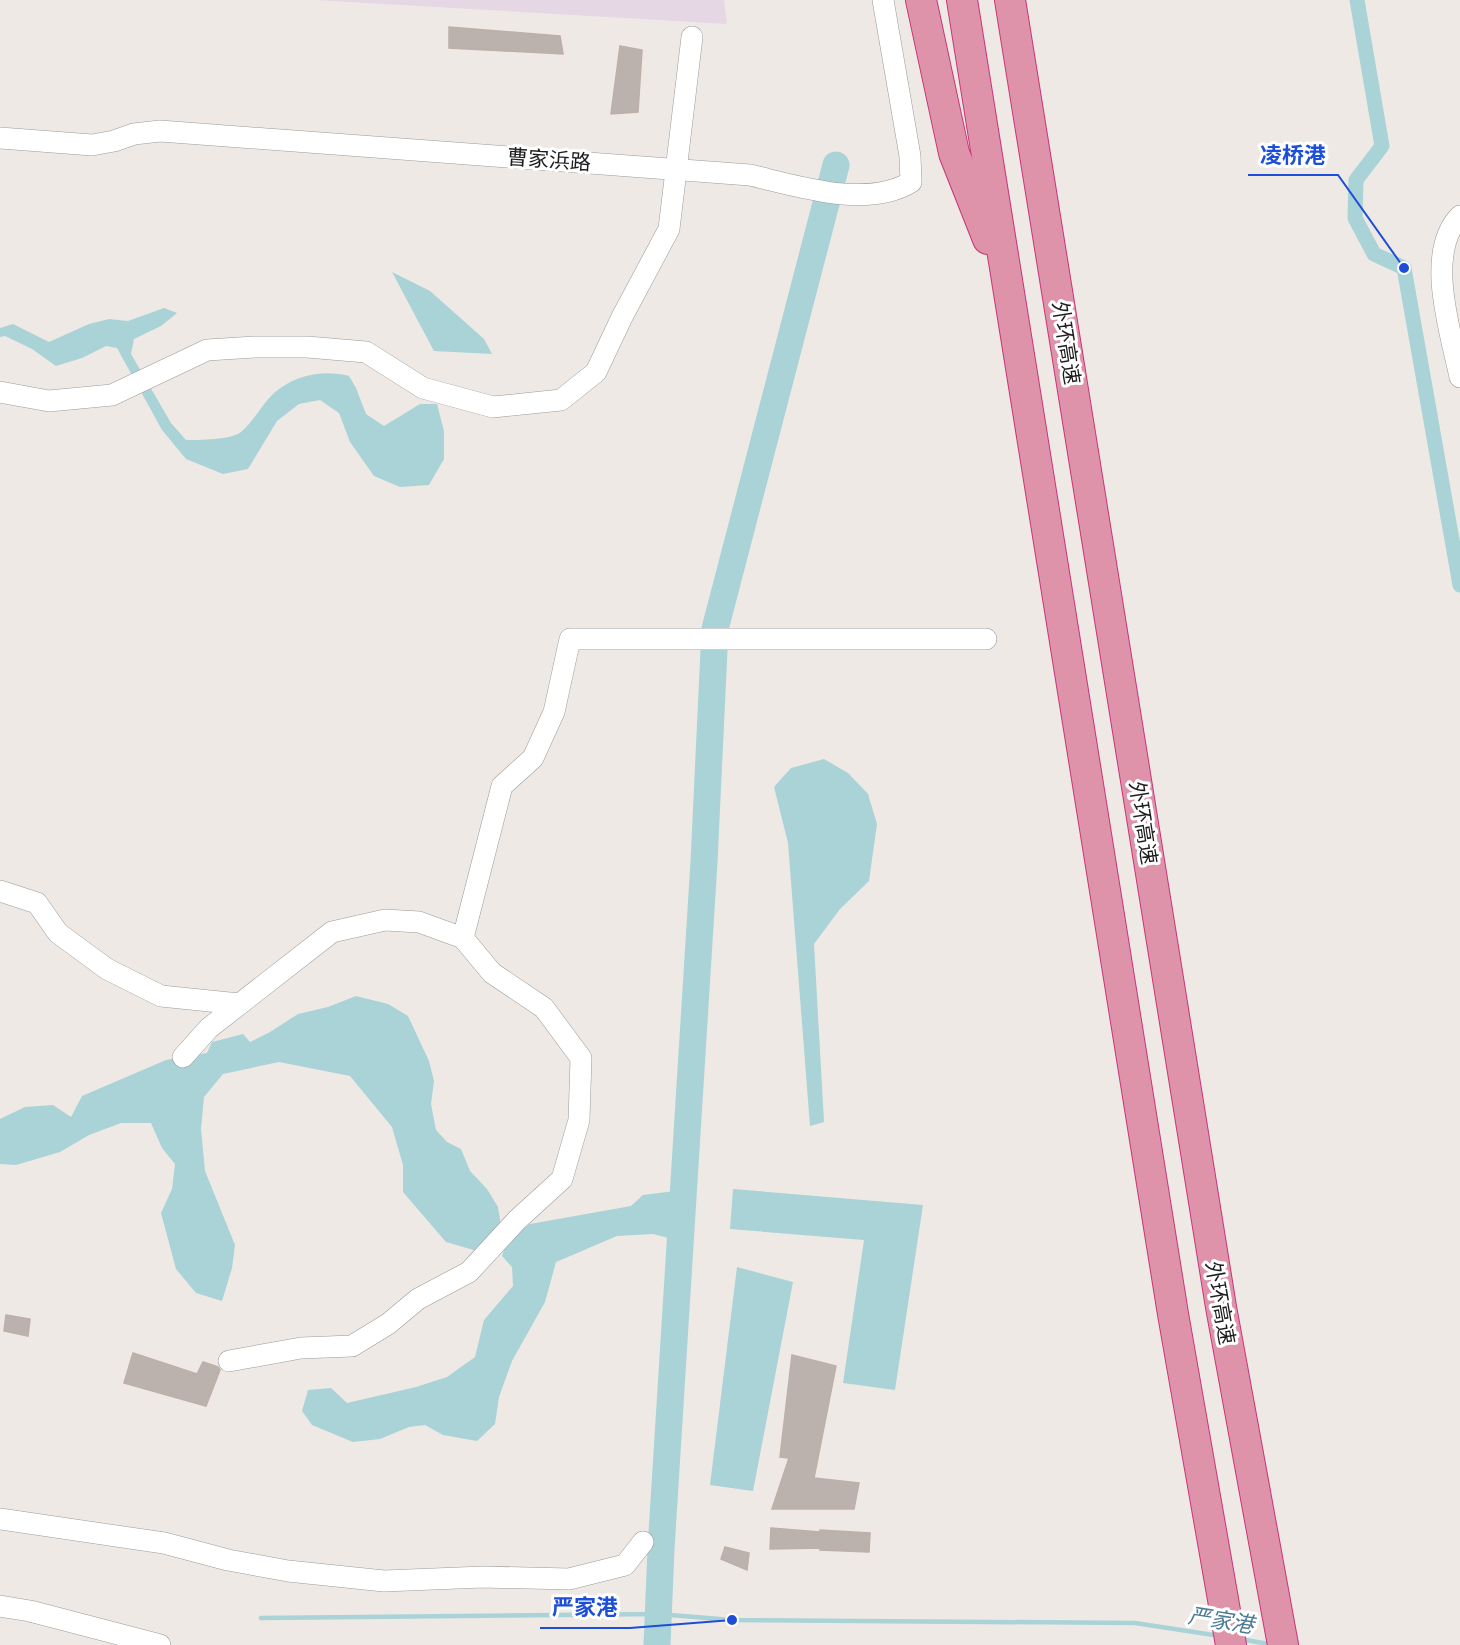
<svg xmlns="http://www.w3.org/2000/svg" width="1460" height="1645" font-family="Raleway,'Noto Sans SC',sans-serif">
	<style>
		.industrial { fill: #e6d7e5 }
		.water { fill: #a9d3d7 }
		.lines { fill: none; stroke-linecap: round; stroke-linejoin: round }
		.stream { stroke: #a9d3d7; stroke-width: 4.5 }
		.canal { stroke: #a9d3d7; stroke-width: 15 }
		.river { stroke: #a9d3d7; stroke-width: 27 }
		.building { fill: #bbb2ae; stroke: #beafa8; stroke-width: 1.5 }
		.minor-casing { stroke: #9b9b9b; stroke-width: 22 }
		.highway-casing { stroke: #c9347a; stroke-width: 32 }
		.minor { stroke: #fff; stroke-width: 21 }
		.highway { stroke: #de93aa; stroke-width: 30 }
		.labels { text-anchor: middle; stroke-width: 6; stroke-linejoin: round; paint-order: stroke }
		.street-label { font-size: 21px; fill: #1e1e1e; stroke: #fff }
		.water-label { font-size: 22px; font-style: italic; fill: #4c7a95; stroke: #fff }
		.leader { fill: none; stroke: #1d4ed8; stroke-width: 2 }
		.callout-dot { fill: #1d4ed8; stroke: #fff; stroke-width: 2 }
		.callout-label { font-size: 22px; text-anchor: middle; font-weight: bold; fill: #1d4ed8; stroke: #fff; stroke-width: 6; stroke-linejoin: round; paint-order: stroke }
	</style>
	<rect width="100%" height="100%" fill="#eee9e4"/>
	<!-- industrial -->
	<path class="industrial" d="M315,0H724L727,24Z"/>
	<!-- water -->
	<g class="water">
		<path d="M392,272L430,291L484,339L492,354L434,351Z"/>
		<path d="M164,308L177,313L161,326L134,339L131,354L171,423L186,440C200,440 230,440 241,432C254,421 262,404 274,393C294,375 324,369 349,376L356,388L366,414L384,426L420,404H437L444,431V459L429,485L400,487L374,476L350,442L339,413L320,400L299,404L277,421L248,469L223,474L186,459L162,430L117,348L106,346L82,358L56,366L32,349L5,336L0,337V328L13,324L49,342L89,324L109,319L128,321Z"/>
		<path d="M824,759L848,773L868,794L877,824L869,881L840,909L814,944L824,1122L810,1126L788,843L774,787L791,768Z"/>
		<path d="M356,996L388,1004L408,1016L429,1061L434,1081L431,1104L436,1130L447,1142L461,1149L470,1171L487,1189L498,1207L502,1232L477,1251L446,1242L403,1192V1165L392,1127L350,1076L279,1062L223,1074L204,1097L201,1129L205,1171L235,1245L232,1268L222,1301L196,1293L176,1269L161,1213L172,1189L175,1164L162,1148L151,1123H121L89,1135L60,1152L16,1165L0,1164V1119L25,1107L53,1105L71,1117L82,1096L166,1060L207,1053L212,1042L243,1034L250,1042L270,1032L298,1014L328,1007Z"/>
		<path d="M733,1189L923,1205L895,1390L843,1383L864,1240L730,1229Z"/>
		<path d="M683,1190L680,1241L653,1234L617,1236L556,1262L545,1302L512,1361L499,1397L495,1424L477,1441L443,1435L425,1425L409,1427L380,1439L353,1442L312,1425L302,1411L308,1390L331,1388L347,1403L416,1387L447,1377L475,1357L484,1320L513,1286L512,1267L502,1256L507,1241L530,1224L631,1206L643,1195Z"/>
		<path d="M737,1267L793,1282L753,1491L710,1485Z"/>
	</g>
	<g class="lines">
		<!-- stream -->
		<g class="stream">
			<path d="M261,1618L658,1614L732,1620L1135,1623L1220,1636"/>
			<path d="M1240,1639L1274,1645"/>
		</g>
		<!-- canal -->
		<path class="canal" d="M1357,0L1382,146L1356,180L1355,218L1374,254L1404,268L1460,585"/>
		<!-- river -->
		<path class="river" d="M657,1645L661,1549L704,862L715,629L836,165"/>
	</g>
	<!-- building -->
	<g class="building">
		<path d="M449,27L560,36L563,54L449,48Z"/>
		<path d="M620,46L642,50L638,112L611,114Z"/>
		<path d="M6,1315L30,1319L28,1336L4,1331Z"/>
		<path d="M133,1353L197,1374L203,1362L218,1367L220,1370L206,1406L124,1383Z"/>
		<path d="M792,1355L836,1366L814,1478L859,1483L854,1509H772L789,1458L780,1457Z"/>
		<path d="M771,1528L820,1532V1530L870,1533L869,1552L820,1550V1548L770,1549Z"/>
		<path d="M725,1547L749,1553L747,1570L721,1559Z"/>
	</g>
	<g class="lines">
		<!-- minor casing -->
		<g class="minor-casing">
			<g id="minor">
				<path d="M0,138L92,145L114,141L134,134L160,131L750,175C797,186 867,209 911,182L910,156L883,0"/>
				<path d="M1460,216C1424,253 1451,333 1460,377"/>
				<path d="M0,392L49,401L112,395L207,350L255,347H307L366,352L423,388L493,407L561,400L596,372L622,317L669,229L692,37"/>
				<path d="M0,891L37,903L58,933L107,969L161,996L239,1004"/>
				<path d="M183,1057L209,1028L332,932L385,920L419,922L463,938"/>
				<path d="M229,1361L301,1348L352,1346L388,1324L418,1299L469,1272L517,1220L562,1179L579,1120L581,1058L544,1008L492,973L463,938L502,786L533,758L554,712L570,639H986"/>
				<path d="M0,1519L164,1543L228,1560L288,1571L384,1581L483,1577L569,1579L625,1565L643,1542"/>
				<path d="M0,1606L30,1611L160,1645"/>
			</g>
		</g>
		<!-- highway casing -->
		<g class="highway-casing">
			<g id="highway">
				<path d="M921,0L954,153L988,239"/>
				<path d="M962,0L1173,1314L1231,1645"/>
				<path d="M1010,0L1221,1307L1283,1645"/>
			</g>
		</g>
		<!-- minor -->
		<use href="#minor" class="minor"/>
		<!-- highway -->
		<use href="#highway" class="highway"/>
	</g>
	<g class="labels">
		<!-- street labels -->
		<g class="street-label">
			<text transform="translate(549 160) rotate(4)" y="7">曹家浜路</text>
			<text transform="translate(1066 343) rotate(81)" y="7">外环高速</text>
			<text transform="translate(1143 823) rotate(81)" y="7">外环高速</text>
			<text transform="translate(1220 1303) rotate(80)" y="7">外环高速</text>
		</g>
		<!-- water labels -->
		<g class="water-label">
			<text transform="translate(1221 1620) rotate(9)" y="8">严家港</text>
		</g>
	</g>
	<!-- callouts -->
	<path class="leader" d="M1404 268L1338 175H1248M732 1620L630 1628H540"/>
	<g class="callout-dot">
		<circle cx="1404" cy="268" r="6"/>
		<circle cx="732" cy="1620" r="6"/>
	</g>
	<g class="callout-label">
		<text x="1293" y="163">凌桥港</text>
		<text x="585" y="1615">严家港</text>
	</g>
</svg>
